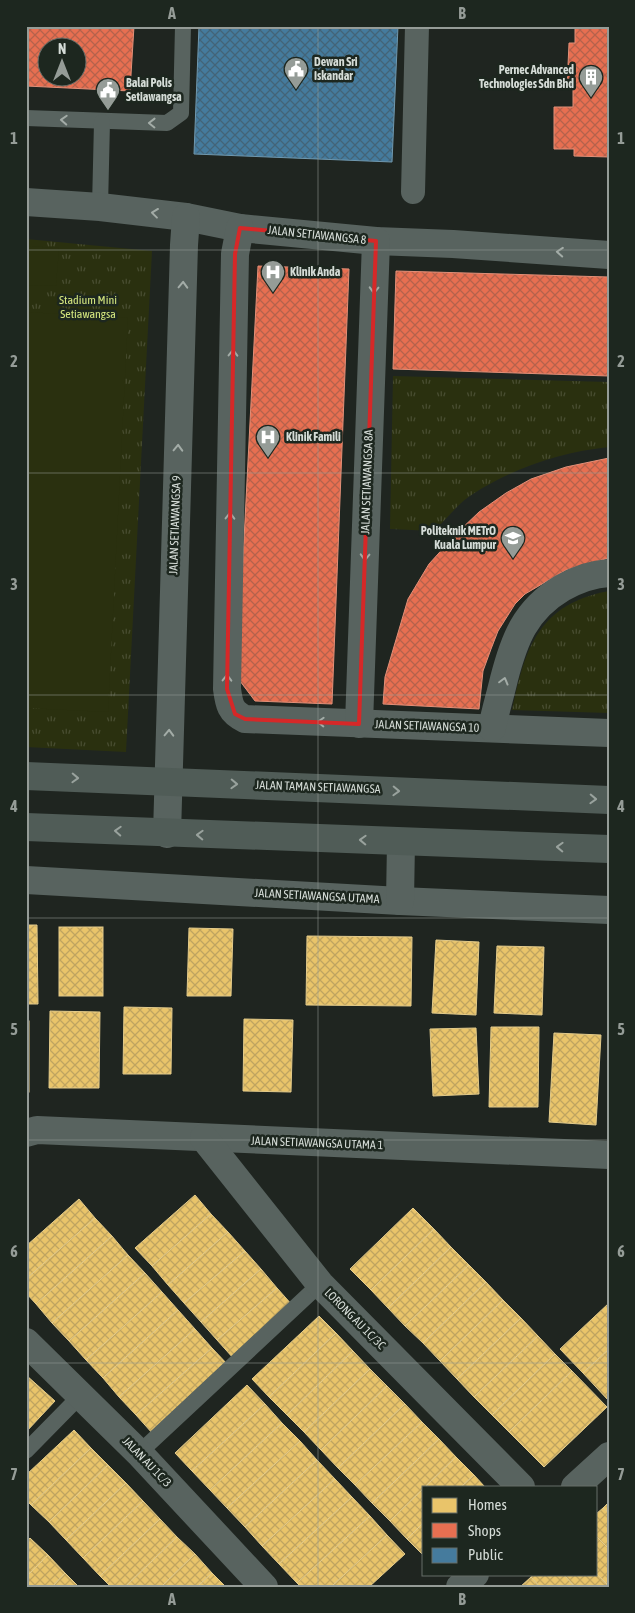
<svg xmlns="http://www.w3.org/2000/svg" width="635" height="1613" font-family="'Asap Condensed',sans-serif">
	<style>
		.park { fill: url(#park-tufts) }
		.pitch { fill: #2a300f }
		.homes { fill: url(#homes-cross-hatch); stroke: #e3cb8b }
		.shops { fill: url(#shops-cross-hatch); stroke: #e29079; fill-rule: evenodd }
		.public { fill: url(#public-cross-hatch); stroke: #7098ae }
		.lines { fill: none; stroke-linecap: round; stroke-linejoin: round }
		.service { stroke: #58635f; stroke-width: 16 }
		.pedestrian { stroke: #58635f; stroke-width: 24 }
		.minor { stroke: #58635f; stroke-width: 28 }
		.secondary { stroke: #505c57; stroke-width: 28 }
		.oneway { stroke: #a3aca7 }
		.oneway2 { stroke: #99a29d }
		.marked { fill: none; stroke: #d62828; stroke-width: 4; stroke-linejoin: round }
		.grid { fill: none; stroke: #959c97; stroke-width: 1; stroke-opacity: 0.55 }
		.labels { text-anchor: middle; stroke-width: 5; stroke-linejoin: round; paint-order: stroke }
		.poi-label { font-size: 12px; font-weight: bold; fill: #d5dcd7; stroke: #1d271f; text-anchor: start }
		.street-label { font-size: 12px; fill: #d5dcd7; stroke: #1d271f }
		.park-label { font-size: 12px; fill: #d3e57e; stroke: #1d271f }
		.neatline { fill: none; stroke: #959c97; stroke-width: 2 }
		.grid-label { font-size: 16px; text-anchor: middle; font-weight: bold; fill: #959c97 }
	</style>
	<defs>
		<pattern id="park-tufts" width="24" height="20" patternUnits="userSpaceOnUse" patternTransform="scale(1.25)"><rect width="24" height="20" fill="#2a300f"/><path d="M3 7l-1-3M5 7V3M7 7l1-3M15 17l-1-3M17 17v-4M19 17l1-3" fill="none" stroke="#484d31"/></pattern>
		<pattern id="homes-cross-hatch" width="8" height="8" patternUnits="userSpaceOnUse" patternTransform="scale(1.25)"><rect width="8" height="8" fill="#e9c46a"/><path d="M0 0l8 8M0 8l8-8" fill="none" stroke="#bfa460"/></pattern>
		<pattern id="shops-cross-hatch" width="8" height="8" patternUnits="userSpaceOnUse" patternTransform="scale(1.25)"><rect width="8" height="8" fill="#e76f51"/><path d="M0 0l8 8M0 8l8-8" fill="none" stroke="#b5624c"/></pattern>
		<pattern id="public-cross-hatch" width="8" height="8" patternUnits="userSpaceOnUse" patternTransform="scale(1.25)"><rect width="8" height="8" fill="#457b9d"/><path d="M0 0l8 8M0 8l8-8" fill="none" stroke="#436478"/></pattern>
	</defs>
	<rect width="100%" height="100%" fill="#1f2520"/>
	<!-- park -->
	<g class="park">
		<path d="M26,239L152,251L126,752L26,747Z"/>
		<path d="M393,376L609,382V447C560,452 514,468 473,494C459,502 446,520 434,531L390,529Z"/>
		<path d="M609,591V713L512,710C525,647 539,604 609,591Z"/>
	</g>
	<!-- pitch -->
	<g class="pitch">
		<path d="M26,246L59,248L56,286L26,285Z"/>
		<path d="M26,312L128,318L108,712L26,708Z"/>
	</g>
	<!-- homes -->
	<g class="homes">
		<path d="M26,925H37L38,1004H26Z"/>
		<rect x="59" y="927" width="44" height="69"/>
		<path d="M189,928L233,929L231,996H187Z"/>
		<path d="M307,936L412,937L411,1006L306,1005Z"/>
		<path d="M436,940L479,942L476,1015L432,1013Z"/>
		<path d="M497,946L544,947L542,1015L494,1013Z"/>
		<path d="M124,1007L172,1008L171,1074H123Z"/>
		<path d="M50,1011L100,1012L99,1088H49Z"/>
		<path d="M244,1019L293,1020L291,1092L243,1091Z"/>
		<rect x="26" y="1021" width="3" height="71"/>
		<path d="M491,1027H539L538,1107H489Z"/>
		<path d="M476,1028L479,1094L433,1096L430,1029Z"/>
		<path d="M554,1033L601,1035L596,1125L549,1122Z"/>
		<path d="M195,1195L211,1214L152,1266L135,1248Z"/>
		<path d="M79,1199L95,1218L26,1279V1246Z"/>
		<path d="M413,1208L434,1229L371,1290L350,1269Z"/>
		<path d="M211,1214L228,1232L168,1285L152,1266Z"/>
		<path d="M95,1218L112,1236L36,1304L26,1293V1279Z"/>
		<path d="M434,1229L451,1247L388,1308L371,1290Z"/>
		<path d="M228,1232L245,1251L184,1303L168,1285Z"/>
		<path d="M112,1236L128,1255L52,1323L36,1304Z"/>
		<path d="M451,1247L469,1265L405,1326L388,1308Z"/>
		<path d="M245,1251L261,1269L201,1322L184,1303Z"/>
		<path d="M128,1255L145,1273L69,1341L52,1323Z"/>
		<path d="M469,1265L486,1282L423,1343L405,1326Z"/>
		<path d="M261,1269L277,1288L217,1340L201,1322Z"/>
		<path d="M145,1273L162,1292L86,1360L69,1341Z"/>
		<path d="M486,1282L503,1300L440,1361L423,1343Z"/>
		<path d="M277,1288L293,1306L234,1359L217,1340Z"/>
		<path d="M162,1292L178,1310L103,1378L86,1360Z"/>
		<path d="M503,1300L521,1318L457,1379L440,1361Z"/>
		<path d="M609,1303V1349L583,1373L560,1349Z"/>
		<path d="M178,1310L195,1329L119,1397L103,1378Z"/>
		<path d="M319,1316L336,1333L269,1397L252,1379Z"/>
		<path d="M521,1318L538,1336L474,1397L457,1379Z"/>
		<path d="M195,1329L212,1348L136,1415L119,1397Z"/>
		<path d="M336,1333L353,1351L287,1415L269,1397Z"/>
		<path d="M538,1336L555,1354L492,1415L474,1397Z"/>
		<path d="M212,1348L229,1366L153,1434L136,1415Z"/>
		<path d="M609,1349V1399L608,1400L583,1373Z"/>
		<path d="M353,1351L370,1369L304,1432L287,1415Z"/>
		<path d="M555,1354L572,1371L509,1432L492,1415Z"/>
		<path d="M370,1369L387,1386L321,1450L304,1432Z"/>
		<path d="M572,1371L607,1407L544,1467L509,1432Z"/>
		<path d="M26,1375L55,1401L26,1432Z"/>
		<path d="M247,1385L265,1404L192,1471L175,1453Z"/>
		<path d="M387,1386L405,1404L338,1468L321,1450Z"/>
		<path d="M265,1404L282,1423L210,1490L192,1471Z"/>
		<path d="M405,1404L422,1422L355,1485L338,1468Z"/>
		<path d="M422,1422L439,1439L372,1503L355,1485Z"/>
		<path d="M282,1423L300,1441L227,1508L210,1490Z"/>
		<path d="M74,1430L91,1448L31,1505L26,1500V1475Z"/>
		<path d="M439,1439L456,1457L390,1521L372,1503Z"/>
		<path d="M300,1441L317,1460L245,1527L227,1508Z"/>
		<path d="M91,1448L108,1465L49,1522L31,1505Z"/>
		<path d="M456,1457L474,1475L461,1487H425Z"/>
		<path d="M317,1460L335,1479L262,1546L245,1527Z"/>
		<path d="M108,1465L126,1483L66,1540L49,1522Z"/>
		<path d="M474,1475L485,1487H461Z"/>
		<path d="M335,1479L352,1497L279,1564L262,1546Z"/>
		<path d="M126,1483L143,1501L83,1558L66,1540Z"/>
		<path d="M424,1488V1522L407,1539L390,1521Z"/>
		<path d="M352,1497L370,1516L297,1583L279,1564Z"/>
		<path d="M143,1501L160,1519L100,1576L83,1558Z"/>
		<path d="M609,1502V1513L603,1508Z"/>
		<path d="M603,1508L609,1513V1549L596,1536V1514Z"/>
		<path d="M370,1516L387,1535L331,1587H301L297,1583Z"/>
		<path d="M160,1519L177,1537L125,1587H111L100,1576Z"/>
		<path d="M424,1522V1556L407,1539Z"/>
		<path d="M387,1535L405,1554L369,1587H331Z"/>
		<path d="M596,1536L609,1549V1586L596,1573Z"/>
		<path d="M177,1537L195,1554L161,1587H125Z"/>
		<path d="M30,1538L48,1555L26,1577V1542Z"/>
		<path d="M195,1554L212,1573L197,1587H161Z"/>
		<path d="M48,1555L65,1573L52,1587H26V1577Z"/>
		<path d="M65,1573L79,1587H52Z"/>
		<path d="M212,1573L226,1587H197Z"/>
		<path d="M596,1573L609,1587H575L563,1574H596Z"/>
		<path d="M533,1574H563L575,1587H540L531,1577Z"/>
		<path d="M531,1577L540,1587H520Z"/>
	</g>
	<!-- shops -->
	<g class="shops">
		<path d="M26,26H134L130,91L26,86ZM48,48H78V78H48Z"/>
		<path d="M575,26H609V157L574,156V149H554V107H573V90L567,88L569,43H575Z"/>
		<path d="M258,266L349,269L332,704L255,701L237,677Z"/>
		<path d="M396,271L609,277V376L393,369Z"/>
		<path d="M609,458V558L566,570L525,594L515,604L498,631L491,649L483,671L479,709L383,704L385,677L408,599L429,564L457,533L479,512L506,493L531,479L566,467Z"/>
	</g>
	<!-- public -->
	<path class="public" d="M199,26H398L392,162L194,154Z"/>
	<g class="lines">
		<!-- service -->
		<g class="service">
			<path d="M26,118L167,123L181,113L183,26"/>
			<path d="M100,207L102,122"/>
			<path d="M26,1451L81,1395"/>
			<path d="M139,1453L320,1284"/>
		</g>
		<!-- pedestrian -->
		<path class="pedestrian" d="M413,192L417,26"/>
		<!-- minor -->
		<g class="minor">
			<path d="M26,202L100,207L186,217L240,228L376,241L453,244L609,255"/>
			<path d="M240,228L235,254L227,689C229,704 230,712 245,719L609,733"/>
			<path d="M359,724L376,241"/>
			<path d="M492,728C495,712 500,696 504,679C514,640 525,610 562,588C576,580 592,574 609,573"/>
			<path d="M167,834L184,245L186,217"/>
			<path d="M26,880L400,901L609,910"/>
			<path d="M400,901L401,842"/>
			<path d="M26,1133L37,1130L609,1155"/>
			<path d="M204,1138L320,1284L521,1487"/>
			<path d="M26,1342L139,1453L264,1587"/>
			<path d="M575,1487L609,1456"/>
			<path d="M460,1587L475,1574"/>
		</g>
		<!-- secondary -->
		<g class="secondary">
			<path d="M26,776L609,800"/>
			<path d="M26,827L609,849"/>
		</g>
	</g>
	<!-- one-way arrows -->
	<defs><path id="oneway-chevron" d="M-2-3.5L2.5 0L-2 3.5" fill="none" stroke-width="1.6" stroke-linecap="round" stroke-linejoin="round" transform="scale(1.25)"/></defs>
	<g class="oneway">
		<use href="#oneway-chevron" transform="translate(64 120) rotate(-177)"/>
		<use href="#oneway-chevron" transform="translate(152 123) rotate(-179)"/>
		<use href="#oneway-chevron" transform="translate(155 213) rotate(-173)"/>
		<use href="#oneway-chevron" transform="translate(560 252) rotate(-176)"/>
		<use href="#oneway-chevron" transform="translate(183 285) rotate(-88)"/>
		<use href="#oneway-chevron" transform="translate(374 290) rotate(92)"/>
		<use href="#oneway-chevron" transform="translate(233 353) rotate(-89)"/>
		<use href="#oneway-chevron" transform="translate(178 448) rotate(-88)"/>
		<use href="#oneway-chevron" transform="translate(230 516) rotate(-89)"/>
		<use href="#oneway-chevron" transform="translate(365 557) rotate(92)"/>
		<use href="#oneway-chevron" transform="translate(227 678) rotate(-89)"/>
		<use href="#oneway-chevron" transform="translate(504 681) rotate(-75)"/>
		<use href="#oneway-chevron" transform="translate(321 722) rotate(-178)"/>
		<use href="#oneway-chevron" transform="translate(169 733) rotate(-88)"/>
	</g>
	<g class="oneway2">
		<use href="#oneway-chevron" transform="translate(75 778) rotate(2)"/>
		<use href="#oneway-chevron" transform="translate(234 784) rotate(2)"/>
		<use href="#oneway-chevron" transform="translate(396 791) rotate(2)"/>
		<use href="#oneway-chevron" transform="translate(593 799) rotate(2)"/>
		<use href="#oneway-chevron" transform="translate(118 831) rotate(-177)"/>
		<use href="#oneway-chevron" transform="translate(200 835) rotate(-178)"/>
		<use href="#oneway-chevron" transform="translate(363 840) rotate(-178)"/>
		<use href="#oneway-chevron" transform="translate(560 847) rotate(-178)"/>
	</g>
	<!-- marked area -->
	<path class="marked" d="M240,228L376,241L359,724L245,719L235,714L227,689L235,254Z"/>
	<!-- grid -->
	<path class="grid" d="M318,26V1587M26,250H609M26,473H609M26,695H609M26,918H609M26,1140H609M26,1363H609"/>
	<!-- icons -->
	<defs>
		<g id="civic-pin" transform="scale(1.25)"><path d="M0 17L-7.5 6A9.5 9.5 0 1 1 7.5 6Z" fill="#959c97" stroke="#1d271f"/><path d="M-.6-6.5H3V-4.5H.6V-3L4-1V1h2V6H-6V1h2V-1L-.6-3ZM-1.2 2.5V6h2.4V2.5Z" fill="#fff"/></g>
		<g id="building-pin" transform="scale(1.25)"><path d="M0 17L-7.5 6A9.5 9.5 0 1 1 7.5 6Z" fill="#959c97" stroke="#1d271f"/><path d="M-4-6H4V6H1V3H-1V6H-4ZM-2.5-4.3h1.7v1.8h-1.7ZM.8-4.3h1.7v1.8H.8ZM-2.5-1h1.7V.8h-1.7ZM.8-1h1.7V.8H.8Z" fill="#fff"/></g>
		<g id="hospital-pin" transform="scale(1.25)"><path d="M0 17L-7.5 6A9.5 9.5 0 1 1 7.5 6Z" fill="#959c97" stroke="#1d271f"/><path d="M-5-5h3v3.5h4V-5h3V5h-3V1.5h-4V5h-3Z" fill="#fff"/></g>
		<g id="university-pin" transform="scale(1.25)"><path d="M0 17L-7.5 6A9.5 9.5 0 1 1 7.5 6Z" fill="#959c97" stroke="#1d271f"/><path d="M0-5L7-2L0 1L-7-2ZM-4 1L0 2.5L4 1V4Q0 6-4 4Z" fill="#fff"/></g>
	</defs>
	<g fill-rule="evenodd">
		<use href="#civic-pin" x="296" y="69"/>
		<use href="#building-pin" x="591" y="77"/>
		<use href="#civic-pin" x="108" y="90"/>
		<use href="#hospital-pin" x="273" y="272"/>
		<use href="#hospital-pin" x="268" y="437"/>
		<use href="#university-pin" x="513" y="538"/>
	</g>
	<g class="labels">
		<!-- poi labels -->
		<g class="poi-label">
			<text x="314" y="66">Dewan Sri<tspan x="314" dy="14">Iskandar</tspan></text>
			<text x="574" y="74" text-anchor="end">Pernec Advanced<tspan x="574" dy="14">Technologies Sdn Bhd</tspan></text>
			<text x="126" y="87">Balai Polis<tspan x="126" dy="14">Setiawangsa</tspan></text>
			<text x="290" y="276">Klinik Anda</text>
			<text x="286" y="441">Klinik Famili</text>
			<text x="496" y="535" text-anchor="end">Politeknik METrO<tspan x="496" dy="14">Kuala Lumpur</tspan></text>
		</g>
		<!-- street labels -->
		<g class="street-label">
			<text transform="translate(317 235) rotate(6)" y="4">JALAN SETIAWANGSA 8</text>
			<text transform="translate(367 482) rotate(-88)" y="4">JALAN SETIAWANGSA 8A</text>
			<text transform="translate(175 525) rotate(-88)" y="4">JALAN SETIAWANGSA 9</text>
			<text transform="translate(427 726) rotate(2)" y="4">JALAN SETIAWANGSA 10</text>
			<text transform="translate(318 787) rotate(2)" y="4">JALAN TAMAN SETIAWANGSA</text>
			<text transform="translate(317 896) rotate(3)" y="4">JALAN SETIAWANGSA UTAMA</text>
			<text transform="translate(317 1143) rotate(2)" y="4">JALAN SETIAWANGSA UTAMA 1</text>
			<text transform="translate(355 1319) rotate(45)" y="4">LORONG AU 1C/3C</text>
			<text transform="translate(147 1462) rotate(46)" y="4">JALAN AU 1C/3</text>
		</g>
		<!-- park labels -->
		<g class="park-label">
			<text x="88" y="304">Stadium Mini<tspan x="88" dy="14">Setiawangsa</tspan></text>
		</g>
	</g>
	<!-- border -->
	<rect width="635" height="1613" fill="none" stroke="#1d271f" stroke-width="55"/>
	<!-- legend -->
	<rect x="422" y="1486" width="175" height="90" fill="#1d271f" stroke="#676f69"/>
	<rect x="432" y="1498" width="25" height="15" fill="#e9c46a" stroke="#676f69"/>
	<text x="468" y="1510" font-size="15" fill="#d5dcd7">Homes</text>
	<rect x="432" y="1523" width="25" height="15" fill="#e76f51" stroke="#676f69"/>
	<text x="468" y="1536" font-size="15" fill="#d5dcd7">Shops</text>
	<rect x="432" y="1548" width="25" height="15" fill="#457b9d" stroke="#676f69"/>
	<text x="468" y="1560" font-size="15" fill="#d5dcd7">Public</text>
	<!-- north arrow -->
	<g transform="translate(62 62)"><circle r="24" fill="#1d271f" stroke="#676f69"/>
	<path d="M0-4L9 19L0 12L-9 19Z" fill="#959c97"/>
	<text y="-8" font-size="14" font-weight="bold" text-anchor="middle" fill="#d5dcd7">N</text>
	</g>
	<rect x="28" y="28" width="580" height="1558" class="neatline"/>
	<g class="grid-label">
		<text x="172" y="19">A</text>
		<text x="462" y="19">B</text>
		<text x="14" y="144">1</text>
		<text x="621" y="144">1</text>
		<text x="14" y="367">2</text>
		<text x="621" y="367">2</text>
		<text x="14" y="590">3</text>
		<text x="621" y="590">3</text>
		<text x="14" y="812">4</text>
		<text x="621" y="812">4</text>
		<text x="14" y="1035">5</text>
		<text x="621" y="1035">5</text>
		<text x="14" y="1257">6</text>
		<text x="621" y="1257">6</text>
		<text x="14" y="1480">7</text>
		<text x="621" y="1480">7</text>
		<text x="172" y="1605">A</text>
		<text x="462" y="1605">B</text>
	</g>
</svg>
